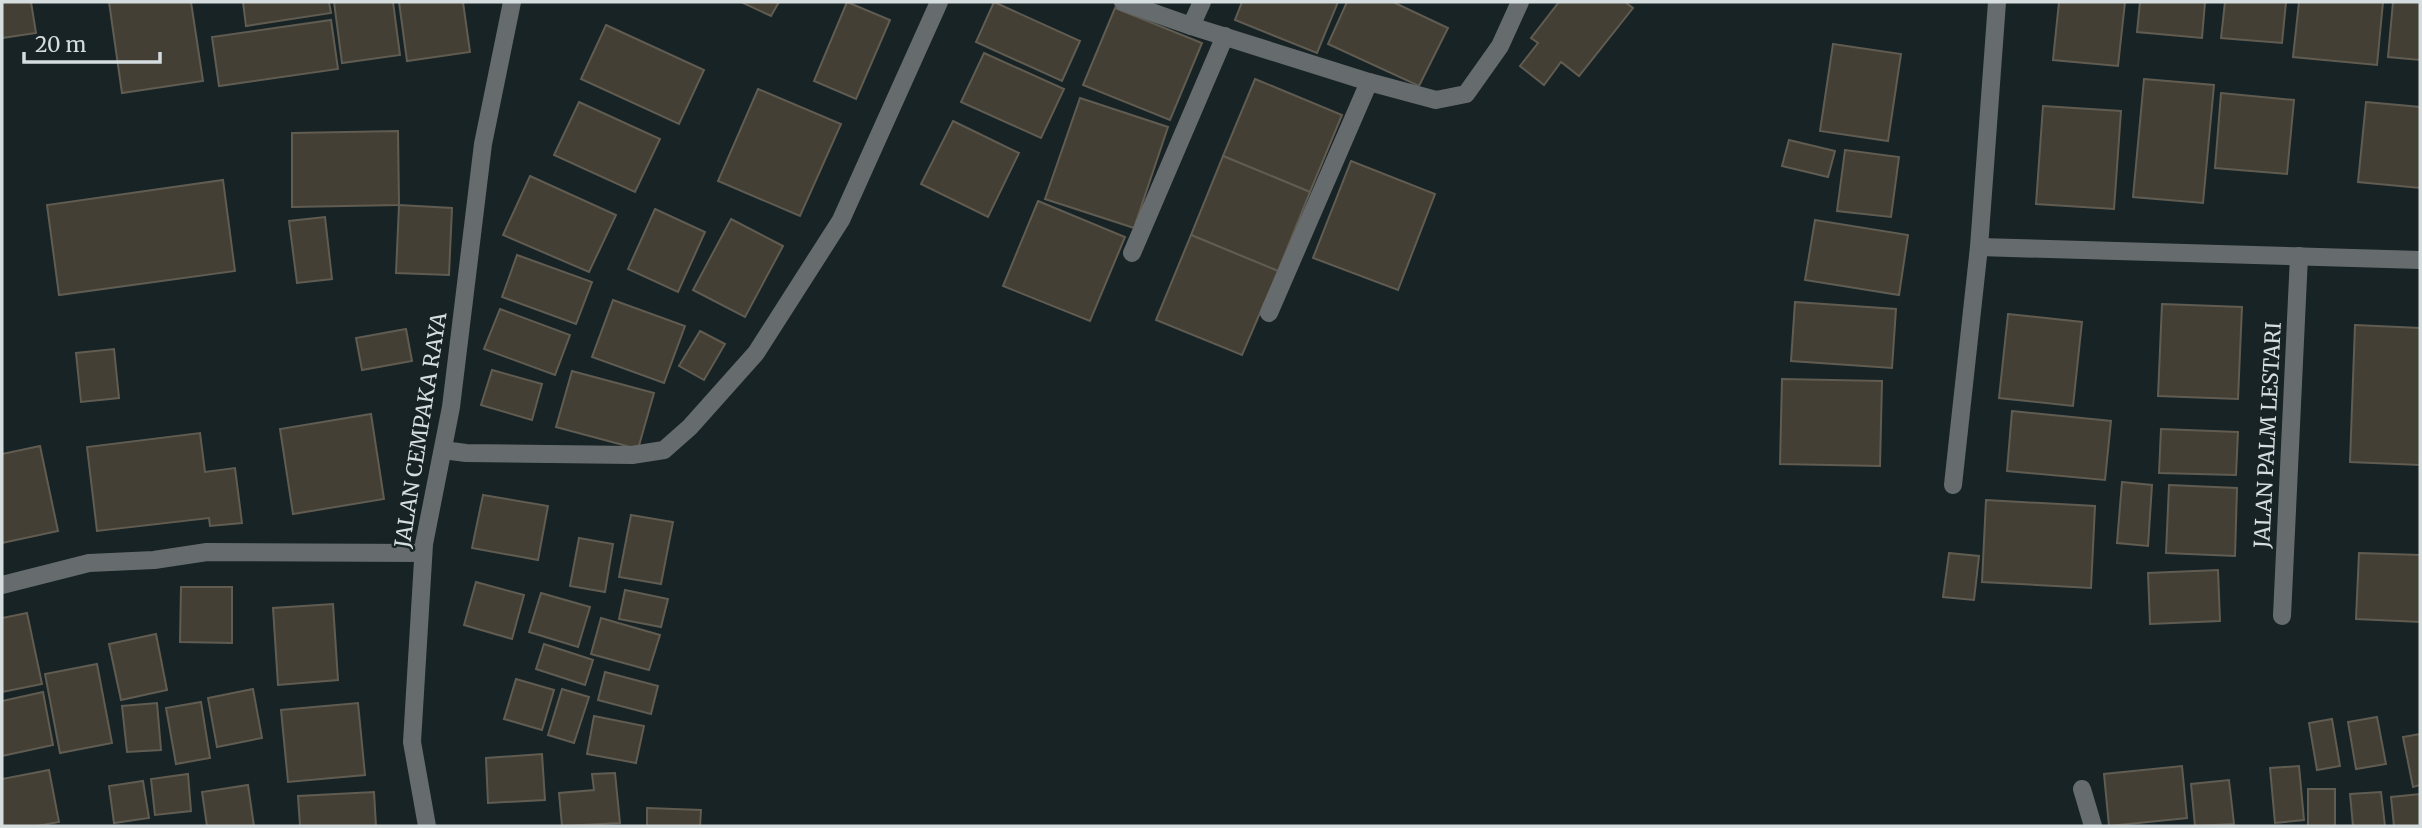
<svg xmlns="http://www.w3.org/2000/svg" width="2422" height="828" font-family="Merriweather,serif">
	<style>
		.building { fill: #433f35; stroke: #605c51; stroke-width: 2 }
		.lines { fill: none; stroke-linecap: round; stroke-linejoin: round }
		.minor { stroke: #666c6e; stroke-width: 18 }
		.labels { text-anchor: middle; stroke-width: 5; stroke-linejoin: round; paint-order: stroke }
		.street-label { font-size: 21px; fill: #d6dddf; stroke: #182326 }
	</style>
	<rect width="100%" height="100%" fill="#182326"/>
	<!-- building -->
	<g class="building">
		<path d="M2,2H31L36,33L2,38Z"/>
		<path d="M109,2H191L203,81L122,93Z"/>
		<path d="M243,2H329L331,13L246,26Z"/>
		<path d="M334,2H393L400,55L342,63Z"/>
		<path d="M399,2H463L470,52L407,61Z"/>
		<path d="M744,2H779L771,16L743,3Z"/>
		<path d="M847,2L890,20L856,99L814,81Z"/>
		<path d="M994,2L1080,41L1062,81L976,42Z"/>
		<path d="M1242,2H1338L1317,53L1235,20Z"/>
		<path d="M1347,2H1393L1448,28L1419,86L1328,44Z"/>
		<path d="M1559,2H1625L1633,8L1579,76L1561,62L1544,85L1520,66L1538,43L1531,38Z"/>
		<path d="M2059,2H2125L2118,66L2053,60Z"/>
		<path d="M2140,2H2205L2202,38L2137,32Z"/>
		<path d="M2225,2H2286L2282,43L2221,38Z"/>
		<path d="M2299,2H2383L2377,65L2293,57Z"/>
		<path d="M2393,2H2420V60L2388,57Z"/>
		<path d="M1115,8L1202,43L1170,120L1083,85Z"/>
		<path d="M331,20L338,69L219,86L212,37Z"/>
		<path d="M606,25L704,70L679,124L581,79Z"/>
		<path d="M1833,44L1901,54L1888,141L1820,131Z"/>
		<path d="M984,53L1064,89L1041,138L961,102Z"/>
		<path d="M1255,79L1342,115L1310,192L1223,156Z"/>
		<path d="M2144,79L2214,85L2203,203L2133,197Z"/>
		<path d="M758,89L841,124L800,216L718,181Z"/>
		<path d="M2221,93L2294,100L2287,174L2215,168Z"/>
		<path d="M1080,98L1168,127L1134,228L1045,199Z"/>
		<path d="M579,102L660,139L635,192L554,155Z"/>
		<path d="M2366,102L2420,107V188L2358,182Z"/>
		<path d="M2043,106L2121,111L2114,209L2036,204Z"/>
		<path d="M953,121L1019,153L988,217L921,184Z"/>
		<path d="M398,131L399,205L292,207V133Z"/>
		<path d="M1789,140L1835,151L1828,177L1782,166Z"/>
		<path d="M1845,150L1899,157L1891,217L1837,211Z"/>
		<path d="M1223,156L1310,192L1278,271L1191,235Z"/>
		<path d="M1351,161L1435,194L1398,290L1313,258Z"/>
		<path d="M530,176L616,215L589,272L503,235Z"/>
		<path d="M223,180L235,271L59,295L47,205Z"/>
		<path d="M1038,201L1125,237L1090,321L1003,286Z"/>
		<path d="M399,205L452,208L449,275L396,273Z"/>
		<path d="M655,209L705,232L678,292L628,269Z"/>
		<path d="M325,217L332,279L297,283L289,221Z"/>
		<path d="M731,219L783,246L745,317L693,290Z"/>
		<path d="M1815,220L1908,235L1899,295L1805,280Z"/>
		<path d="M1191,235L1278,271L1242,355L1156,320Z"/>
		<path d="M517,255L592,282L576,324L502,297Z"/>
		<path d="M613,300L685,326L664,383L592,357Z"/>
		<path d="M1795,302L1896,309L1892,368L1791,361Z"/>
		<path d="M2162,304L2242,307L2238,399L2158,396Z"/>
		<path d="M500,309L570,335L555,375L484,349Z"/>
		<path d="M2008,314L2082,322L2073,406L1999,398Z"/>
		<path d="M2355,325L2420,328V465L2350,462Z"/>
		<path d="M406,329L412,361L362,370L356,338Z"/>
		<path d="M700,331L725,344L704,380L679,366Z"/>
		<path d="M114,349L119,398L81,402L76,353Z"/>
		<path d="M492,370L542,384L532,420L481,405Z"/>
		<path d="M572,371L654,393L638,449L556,427Z"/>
		<path d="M1782,379L1882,381L1880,466L1780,464Z"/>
		<path d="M2012,411L2111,421L2105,480L2007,471Z"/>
		<path d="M371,414L384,499L293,514L280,429Z"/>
		<path d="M2161,429L2238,432L2236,475L2159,473Z"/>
		<path d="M200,433L205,472L235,468L242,523L210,526L209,518L97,531L87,447Z"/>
		<path d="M40,446L58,531L2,543V454Z"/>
		<path d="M2122,482L2152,485L2148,546L2117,543Z"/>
		<path d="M2169,485L2237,488L2235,556L2166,553Z"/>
		<path d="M483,495L548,506L538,560L472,548Z"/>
		<path d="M1986,500L2095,506L2091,588L1982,582Z"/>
		<path d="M631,515L673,522L661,584L619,577Z"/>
		<path d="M579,538L613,544L605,592L570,586Z"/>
		<path d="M1949,553L1979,556L1974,600L1943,597Z"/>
		<path d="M2359,553L2420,555V622L2356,619Z"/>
		<path d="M2218,570L2220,621L2150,624L2148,573Z"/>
		<path d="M476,582L524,595L512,639L464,625Z"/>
		<path d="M181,587H232V643L180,642Z"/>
		<path d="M625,590L668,599L661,627L619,619Z"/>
		<path d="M541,593L590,607L578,647L529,632Z"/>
		<path d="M333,604L338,680L278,685L273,608Z"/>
		<path d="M27,613L42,684L2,692V618Z"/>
		<path d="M601,618L660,635L649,670L591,654Z"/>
		<path d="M156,634L167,690L121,700L109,644Z"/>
		<path d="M544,644L593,660L585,685L536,669Z"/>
		<path d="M97,664L112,743L60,753L45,674Z"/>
		<path d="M605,672L658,686L651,714L598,700Z"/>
		<path d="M516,679L554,690L542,730L504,719Z"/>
		<path d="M253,689L262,738L217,747L208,698Z"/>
		<path d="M562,689L589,697L574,743L548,735Z"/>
		<path d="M43,692L53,745L2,756V701Z"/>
		<path d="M201,702L210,758L176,764L166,708Z"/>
		<path d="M157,703L161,750L127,752L122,706Z"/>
		<path d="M358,703L365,775L288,782L281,710Z"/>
		<path d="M594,716L644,726L636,763L587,754Z"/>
		<path d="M2377,717L2386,764L2356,769L2348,722Z"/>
		<path d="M2332,719L2340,766L2317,770L2309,723Z"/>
		<path d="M2420,734V785L2413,787L2403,737Z"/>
		<path d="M542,754L545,800L488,803L486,758Z"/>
		<path d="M2182,766L2187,818L2109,826L2104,774Z"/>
		<path d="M2299,766L2304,820L2275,823L2270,768Z"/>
		<path d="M49,770L59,822L37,826H2V779Z"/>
		<path d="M615,773L620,823L562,826L559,793L594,790L592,774Z"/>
		<path d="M188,774L191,811L155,815L151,779Z"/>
		<path d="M2229,780L2234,824L2195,826L2191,784Z"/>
		<path d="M143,781L149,818L114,823L109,786Z"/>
		<path d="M248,785L254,826H207L202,792Z"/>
		<rect x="2308" y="789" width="27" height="37"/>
		<path d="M374,792L376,826H300L298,796Z"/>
		<path d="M2381,792L2385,826H2353L2350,794Z"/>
		<path d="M2420,794V826H2394L2391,797Z"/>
		<path d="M647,808L701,810L700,826H647Z"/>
	</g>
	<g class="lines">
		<!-- minor -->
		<g class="minor">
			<path d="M1123,2L1191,26L1202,2"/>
			<path d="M1191,26L1369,82L1436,100L1466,94L1500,46L1520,2"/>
			<path d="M1979,247L2420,260"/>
			<path d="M1132,253L1225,36"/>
			<path d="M1269,313L1369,82"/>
			<path d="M443,450L466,453L632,455L664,450L690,427L756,353L841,220L939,2"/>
			<path d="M1953,485L1979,247L1997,2"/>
			<path d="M2,585L89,563L154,560L207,552L423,553"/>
			<path d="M2282,616L2299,256"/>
			<path d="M2082,789L2093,826"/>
			<path d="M427,826L412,742L424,544L451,407L483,144L512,2"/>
		</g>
	</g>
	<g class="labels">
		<!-- street labels -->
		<g class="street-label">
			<text transform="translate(421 430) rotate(-81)" y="7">JALAN CEMPAKA RAYA</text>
			<text transform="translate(2268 435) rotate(-87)" y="7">JALAN PALM LESTARI</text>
		</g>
	</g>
	<!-- border -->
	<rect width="2422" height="828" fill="none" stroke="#d6dddf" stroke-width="7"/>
	<!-- scale -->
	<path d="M24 52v10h136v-10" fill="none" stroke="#d6dddf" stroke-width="3.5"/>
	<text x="35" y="52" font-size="21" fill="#d6dddf" stroke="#182326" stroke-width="5" paint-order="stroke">20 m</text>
</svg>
